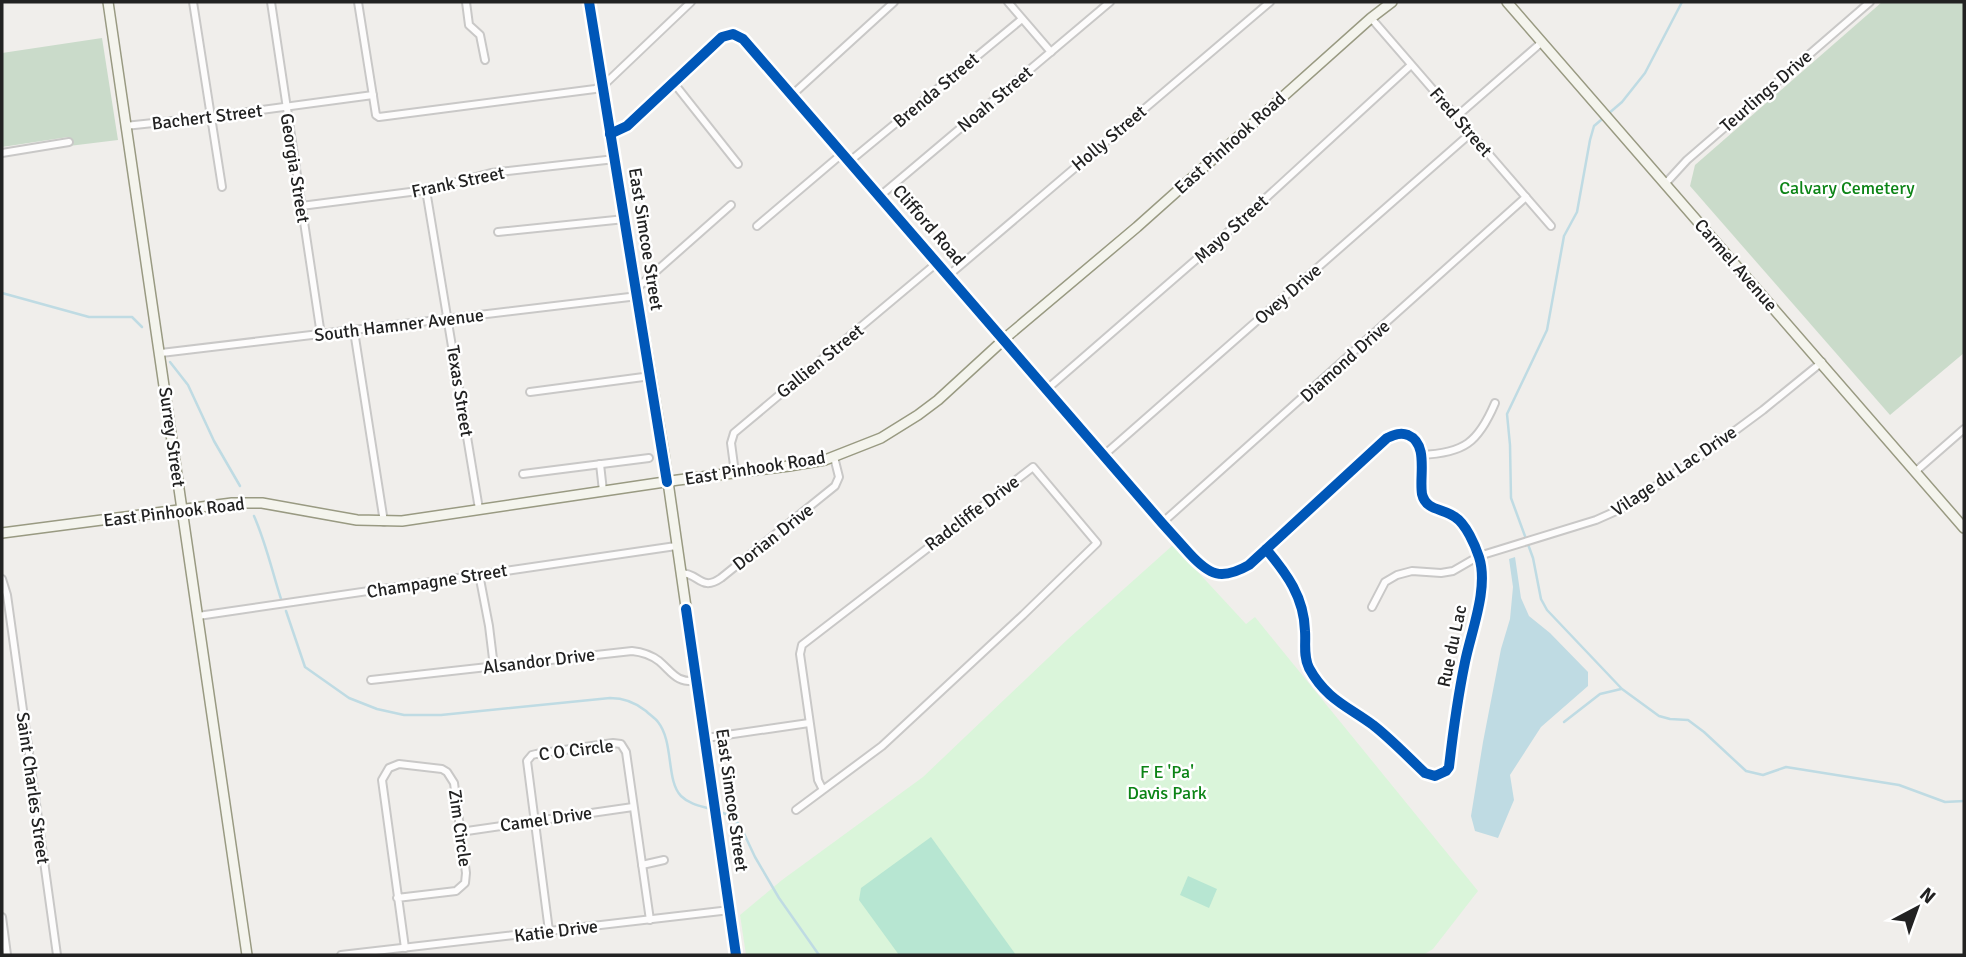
<svg xmlns="http://www.w3.org/2000/svg" width="1966" height="957" font-family="Signika,sans-serif">
	<style>
		.cemetery { fill: #cadbca }
		.park { fill: #daf5da }
		.pitch { fill: #b7e6d2 }
		.water { fill: #bfdbe3 }
		.lines { fill: none; stroke-linecap: round; stroke-linejoin: round }
		.stream { stroke: #bfdbe3; stroke-width: 2.5 }
		.street-casing { stroke: #c9c8c7; stroke-width: 10 }
		.secondary-casing { stroke: #999a82; stroke-width: 12 }
		.street { stroke: #fdfcfc; stroke-width: 6 }
		.secondary { stroke: #f4f4ed; stroke-width: 9 }
		.cycleway-casing { stroke: #fff; stroke-width: 15 }
		.cycleway { stroke: #0057b8; stroke-width: 10 }
		.labels { text-anchor: middle; stroke-width: 5; stroke-linejoin: round; paint-order: stroke }
		.street-label { font-size: 18px; fill: #222; stroke: #fff }
		.park-label { font-size: 18px; fill: #0c8416; stroke: #fff }
	</style>
	<rect width="100%" height="100%" fill="#f0eeeb"/>
	<!-- cemetery -->
	<g class="cemetery">
		<path d="M1882,2H1964V353L1890,415L1690,186L1695,165Z"/>
		<path d="M102,38L118,140L69,146L68,137L2,147V53Z"/>
	</g>
	<!-- park -->
	<path class="park" d="M1173,545L1246,624L1255,617L1478,891L1433,949L1423,955H746L740,915L782,880L923,777L1068,639Z"/>
	<!-- pitch -->
	<g class="pitch">
		<path d="M931,837L1016,955H899L859,900L861,888Z"/>
		<path d="M1188,876L1217,889L1209,908L1180,895Z"/>
	</g>
	<!-- water -->
	<path class="water" d="M1515,557L1521,598L1529,616L1550,633L1588,672V686L1541,727L1510,775L1514,800L1498,838L1475,831L1471,816L1483,742L1501,649L1510,619L1513,587L1509,559Z"/>
	<g class="lines">
		<!-- stream -->
		<g class="stream">
			<path d="M1682,2L1645,73L1622,102L1594,126L1590,140L1577,212L1564,236L1547,330L1507,414L1510,445L1511,498L1533,558L1541,599L1547,610L1622,689L1659,716L1670,719L1688,720L1704,732L1746,771L1763,775L1786,767L1899,785L1945,802L1964,801"/>
			<path d="M2,293L89,317H132L142,327"/>
			<path d="M170,362L188,385L214,441L240,486"/>
			<path d="M254,516C266,543 272,571 281,599"/>
			<path d="M286,611L305,667L349,698L377,709L404,715H441L610,698C624,698 635,702 646,711C650,715 655,718 658,722C674,742 666,781 681,796C689,804 701,806 711,809"/>
			<path d="M1564,722L1600,694L1621,689"/>
			<path d="M718,811L728,815L740,825L755,857L779,898L819,955"/>
		</g>
		<!-- street casing -->
		<g class="street-casing">
			<g id="street">
				<path d="M193,2L222,187"/>
				<path d="M271,2L321,335"/>
				<path d="M358,2L376,115L379,117L595,89L607,82L691,2"/>
				<path d="M466,2L469,25L480,35L485,60"/>
				<path d="M1008,2L1051,52"/>
				<path d="M1371,18L1551,226"/>
				<path d="M673,82L738,164"/>
				<path d="M792,95L894,2"/>
				<path d="M1456,117L1542,42"/>
				<path d="M125,126L210,117L373,95"/>
				<path d="M610,134L627,126L722,37L733,34L743,39L1162,523C1171,533 1180,543 1189,553C1209,575 1221,581 1249,565L1387,438C1394,435 1400,432 1408,435C1429,444 1419,476 1422,494C1426,511 1443,508 1455,517C1466,524 1475,545 1479,557C1489,588 1471,632 1465,662C1458,696 1453,732 1449,767L1446,771L1435,776L1425,773C1408,757 1391,739 1373,725C1347,706 1326,699 1309,668C1303,656 1306,643 1305,631C1304,597 1287,574 1266,549"/>
				<path d="M2,153L69,142"/>
				<path d="M850,161L1022,19"/>
				<path d="M1665,184L1687,160L1870,2"/>
				<path d="M426,190L479,509"/>
				<path d="M880,196L1110,2"/>
				<path d="M301,206L426,190L491,173L615,159"/>
				<path d="M757,226L843,153"/>
				<path d="M498,232L625,219"/>
				<path d="M949,275L1270,2"/>
				<path d="M636,289L731,205"/>
				<path d="M354,331L384,522"/>
				<path d="M161,353L638,296"/>
				<path d="M1047,389L1244,218L1411,65"/>
				<path d="M530,392L651,376"/>
				<path d="M1104,455L1471,133"/>
				<path d="M1421,455C1464,453 1478,443 1495,403"/>
				<path d="M600,464L603,491"/>
				<path d="M1916,471L1964,429"/>
				<path d="M735,473L731,443L734,433L938,262"/>
				<path d="M523,474L649,458"/>
				<path d="M1162,523L1526,197"/>
				<path d="M681,573C699,573 701,592 721,578L835,486L839,477L834,457"/>
				<path d="M479,574L489,626L494,667"/>
				<path d="M2,579L7,595L57,955"/>
				<path d="M1372,607L1385,582L1397,575L1412,571L1441,573L1453,571L1479,556L1596,520L1623,508L1705,453L1763,410L1822,362"/>
				<path d="M198,616L676,546"/>
				<path d="M371,680L632,651C642,652 651,655 659,661C673,673 676,683 697,681"/>
				<path d="M706,738L809,723"/>
				<path d="M796,810L882,746L1023,615L1097,543L1033,467L802,645L800,654L818,780L823,790"/>
				<path d="M460,832L633,807"/>
				<path d="M642,865L664,860"/>
				<path d="M397,898L456,891L465,883L466,873L454,783L447,772L442,769L399,764L389,768L382,780L405,948"/>
				<path d="M2,917L7,955"/>
				<path d="M549,931L527,761L532,755L536,754L613,743L621,744L626,752L650,920"/>
				<path d="M341,955L730,910"/>
			</g>
		</g>
		<!-- secondary casing -->
		<g class="secondary-casing">
			<g id="secondary">
				<path d="M108,2L247,955"/>
				<path d="M589,2L664,454L736,955"/>
				<path d="M1507,2L1964,528"/>
				<path d="M2,533L232,503H262L357,520L402,521L678,480L789,466L825,460L881,438L918,415L938,400L1010,334L1137,227L1371,18L1392,2"/>
			</g>
		</g>
		<!-- street -->
		<use href="#street" class="street"/>
		<!-- secondary -->
		<use href="#secondary" class="secondary"/>
		<!-- cycleway casing -->
		<g class="cycleway-casing">
			<g id="cycleway">
				<path d="M589,2L667,482"/>
				<path d="M610,134L627,126L722,37L733,34L743,39L1162,523C1171,533 1180,543 1189,553C1209,575 1221,581 1249,565L1387,438C1394,435 1400,432 1408,435C1429,444 1419,476 1422,494C1426,511 1443,508 1455,517C1466,524 1475,545 1479,557C1489,588 1471,632 1465,662C1458,696 1453,732 1449,767L1446,771L1435,776L1425,773C1408,757 1391,739 1373,725C1347,706 1326,699 1309,668C1303,656 1306,643 1305,631C1304,597 1287,574 1266,549"/>
				<path d="M686,609L736,955"/>
			</g>
		</g>
		<!-- cycleway -->
		<use href="#cycleway" class="cycleway"/>
	</g>
	<g class="labels">
		<!-- street labels -->
		<g class="street-label">
			<text transform="translate(936 90) rotate(-40)" y="6">Brenda Street</text>
			<text transform="translate(1766 91) rotate(-41)" y="6">Teurlings Drive</text>
			<text transform="translate(995 99) rotate(-40)" y="6">Noah Street</text>
			<text transform="translate(207 117) rotate(-7)" y="6">Bachert Street</text>
			<text transform="translate(1461 122) rotate(49)" y="6">Fred Street</text>
			<text transform="translate(1109 138) rotate(-40)" y="6">Holly Street</text>
			<text transform="translate(1230 143) rotate(-42)" y="6">East Pinhook Road</text>
			<text transform="translate(295 168) rotate(81)" y="6">Georgia Street</text>
			<text transform="translate(458 182) rotate(-12)" y="6">Frank Street</text>
			<text transform="translate(929 225) rotate(49)" y="6">Clifford Road</text>
			<text transform="translate(1231 229) rotate(-42)" y="6">Mayo Street</text>
			<text transform="translate(646 239) rotate(81)" y="6">East Simcoe Street</text>
			<text transform="translate(1736 265) rotate(49)" y="6">Carmel Avenue</text>
			<text transform="translate(1288 294) rotate(-41)" y="6">Ovey Drive</text>
			<text transform="translate(399 325) rotate(-7)" y="6">South Hamner Avenue</text>
			<text transform="translate(820 361) rotate(-39)" y="6">Gallien Street</text>
			<text transform="translate(1345 361) rotate(-42)" y="6">Diamond Drive</text>
			<text transform="translate(460 391) rotate(81)" y="6">Texas Street</text>
			<text transform="translate(172 437) rotate(82)" y="6">Surrey Street</text>
			<text transform="translate(755 468) rotate(-9)" y="6">East Pinhook Road</text>
			<text transform="translate(1674 471) rotate(-34)" y="6">Vilage du Lac Drive</text>
			<text transform="translate(174 512) rotate(-7)" y="6">East Pinhook Road</text>
			<text transform="translate(972 513) rotate(-37)" y="6">Radcliffe Drive</text>
			<text transform="translate(773 537) rotate(-38)" y="6">Dorian Drive</text>
			<text transform="translate(437 581) rotate(-9)" y="6">Champagne Street</text>
			<text transform="translate(1452 646) rotate(-78)" y="6">Rue du Lac</text>
			<text transform="translate(539 661) rotate(-7)" y="6">Alsandor Drive</text>
			<text transform="translate(576 750) rotate(-7)" y="6">C O Circle</text>
			<text transform="translate(33 788) rotate(82)" y="6">Saint Charles Street</text>
			<text transform="translate(732 800) rotate(82)" y="6">East Simcoe Street</text>
			<text transform="translate(546 819) rotate(-8)" y="6">Camel Drive</text>
			<text transform="translate(460 828) rotate(82)" y="6">Zim Circle</text>
			<text transform="translate(556 931) rotate(-7)" y="6">Katie Drive</text>
		</g>
		<!-- park labels -->
		<g class="park-label">
			<text x="1847" y="194">Calvary Cemetery</text>
			<text x="1167" y="778">F E 'Pa'<tspan x="1167" dy="21">Davis Park</tspan></text>
		</g>
	</g>
	<!-- border -->
	<rect width="1966" height="957" fill="none" stroke="#222222" stroke-width="7"/>
	<!-- north arrow -->
	<g transform="translate(1917 908) rotate(41)" stroke="#ffffff" stroke-width="5" paint-order="stroke">
	<path d="M0-5L12 26L0 18L-12 26Z" fill="#222222"/>
	<text y="-10" font-size="19" font-weight="bold" text-anchor="middle" fill="#222222">N</text>
	</g>
</svg>
